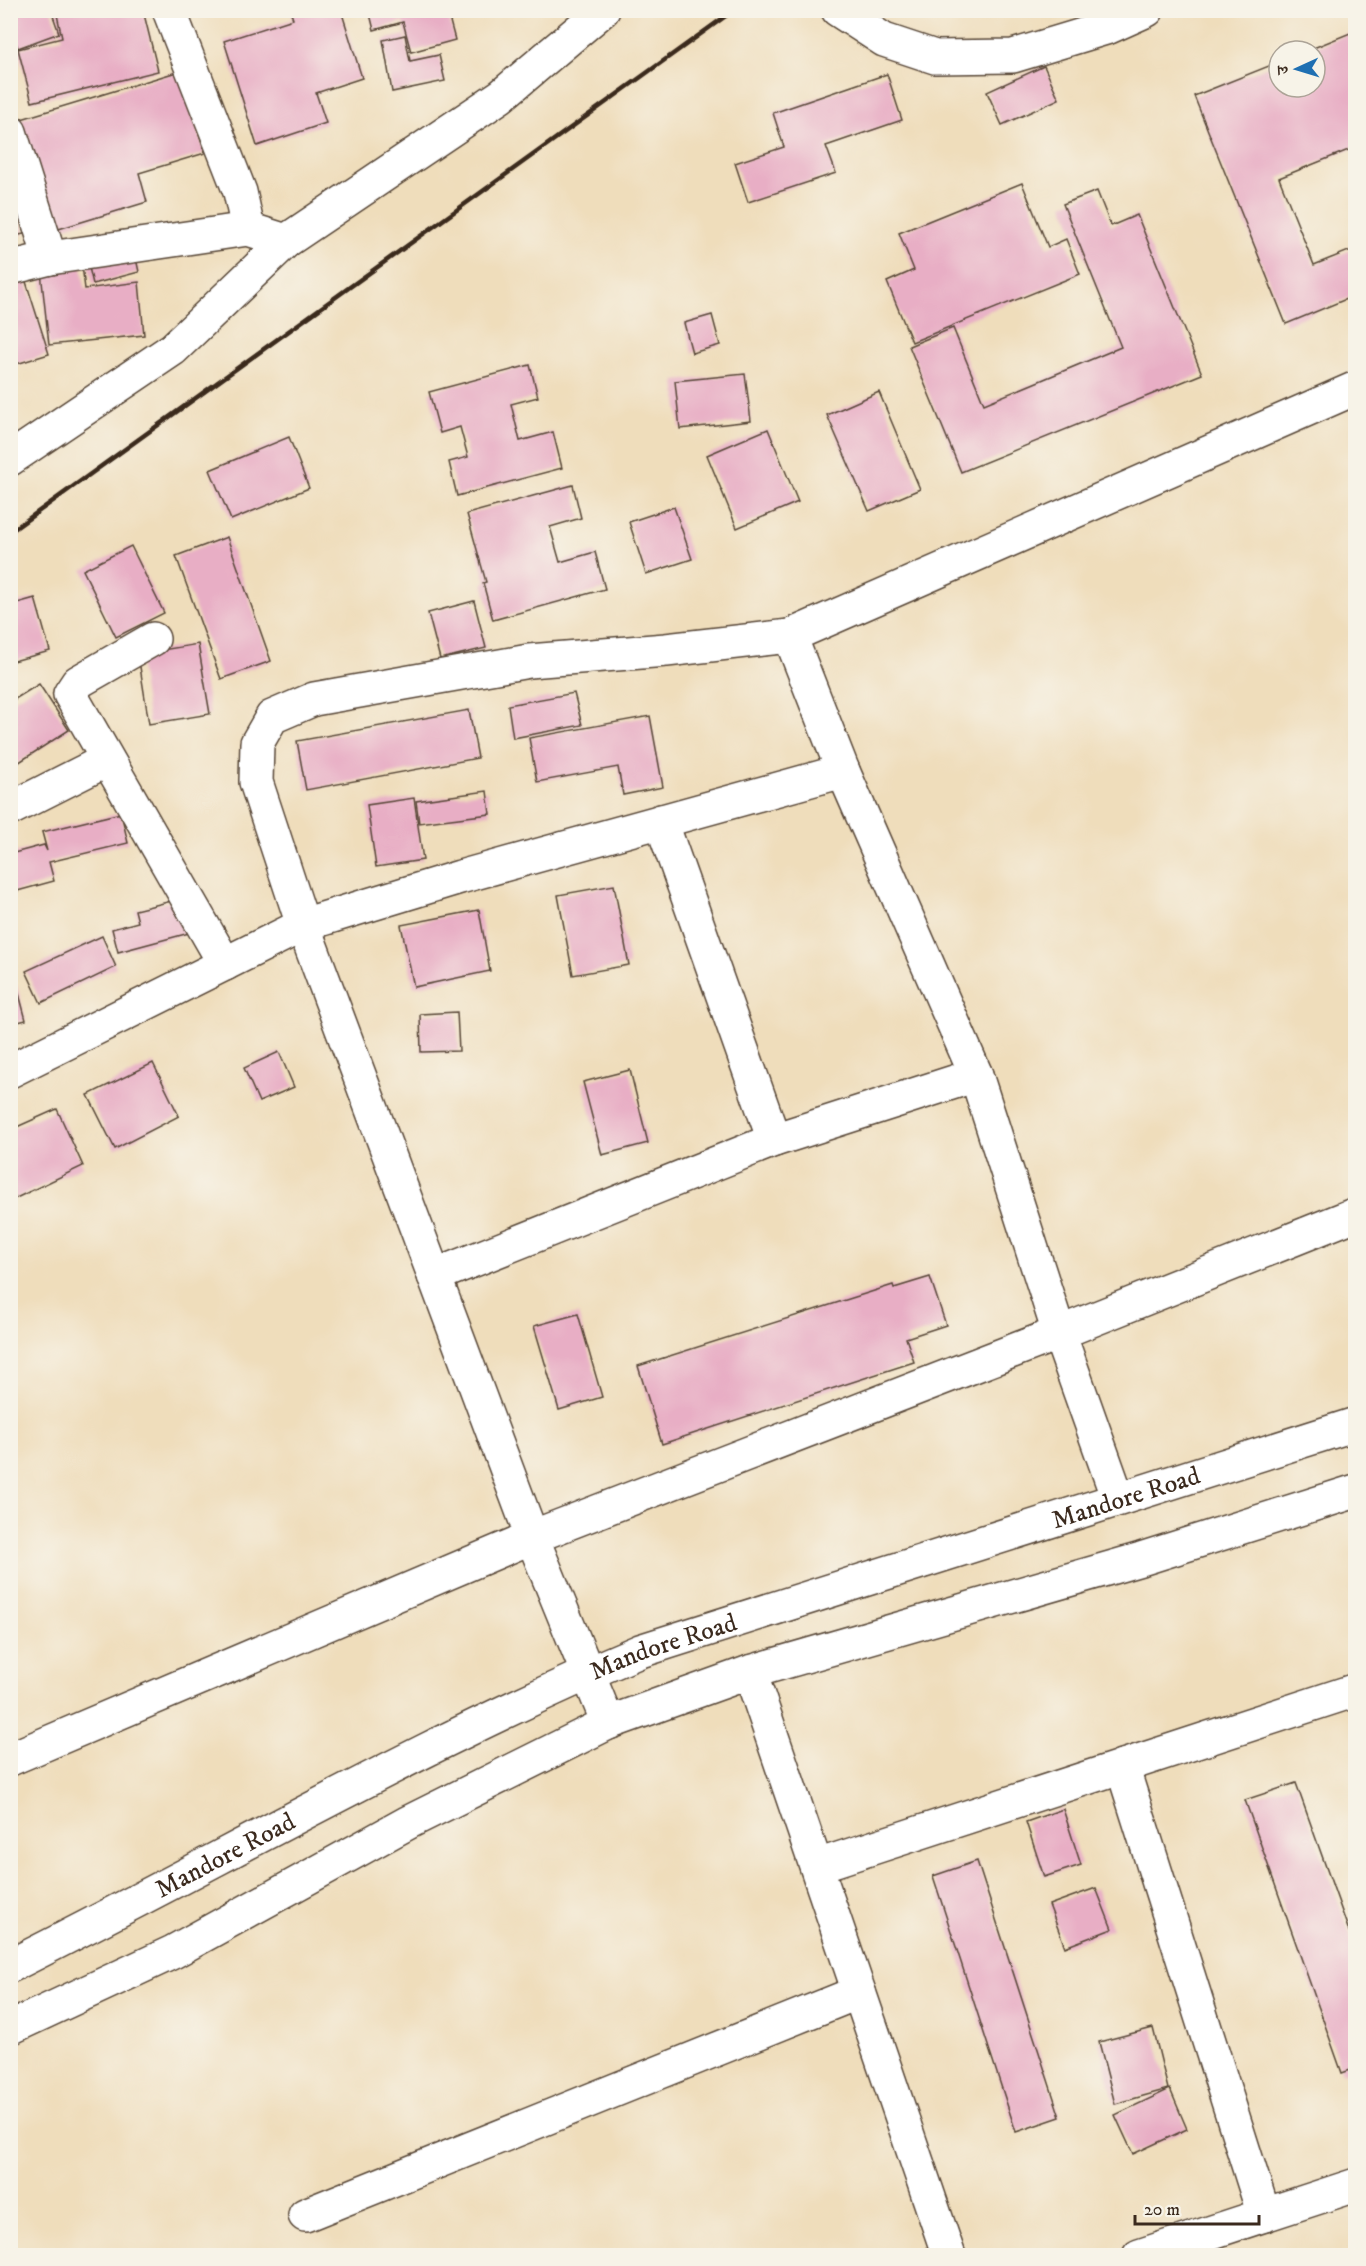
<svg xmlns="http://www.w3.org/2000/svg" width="1366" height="2266" font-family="'IM FELL DW Pica','Noto Serif Devanagari',serif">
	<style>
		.building { fill: #e8aec5 }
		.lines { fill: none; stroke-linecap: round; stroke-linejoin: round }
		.minor-casing { stroke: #564536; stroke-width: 36 }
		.trunk-casing { stroke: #564536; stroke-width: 36 }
		.minor { stroke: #fff; stroke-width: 33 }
		.trunk { stroke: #fff; stroke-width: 33 }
		.rail { stroke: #3b2a1e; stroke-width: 4.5 }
		.labels { text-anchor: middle; stroke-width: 6; stroke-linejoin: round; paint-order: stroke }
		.street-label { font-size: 26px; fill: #3b2a1e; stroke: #f7f3e8 }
	</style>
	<rect width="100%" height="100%" fill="#f7f3e8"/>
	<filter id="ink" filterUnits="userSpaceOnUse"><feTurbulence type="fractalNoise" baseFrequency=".0167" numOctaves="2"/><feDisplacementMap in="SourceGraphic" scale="12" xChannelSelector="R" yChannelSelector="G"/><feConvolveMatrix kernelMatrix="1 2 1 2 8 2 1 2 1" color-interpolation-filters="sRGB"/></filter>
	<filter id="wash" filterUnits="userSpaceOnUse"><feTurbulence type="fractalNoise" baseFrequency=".008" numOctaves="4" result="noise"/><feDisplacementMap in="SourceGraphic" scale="24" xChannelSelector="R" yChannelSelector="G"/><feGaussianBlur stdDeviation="1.35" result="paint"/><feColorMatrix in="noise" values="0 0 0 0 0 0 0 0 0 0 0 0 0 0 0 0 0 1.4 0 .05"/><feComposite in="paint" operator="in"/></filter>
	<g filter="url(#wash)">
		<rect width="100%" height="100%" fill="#efddbb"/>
		<g id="blocks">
			<!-- building -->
			<g class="building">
				<path d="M10,10H51L59,33L18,48L10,27Z"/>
				<path d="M56,10H143L158,71L32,102L18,49L62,38Z"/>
				<path d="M290,10H341L362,78L316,93L326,123L257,146L224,41L293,19Z"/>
				<path d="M369,10H447L455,40L411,52L403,22L374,30Z"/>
				<path d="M1355,31L1356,147L1279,178L1314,265L1356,248V295L1286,324L1194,96L1279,62V87H1315V51H1306Z"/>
				<path d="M405,35L410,61L439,55L445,81L392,92L383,40Z"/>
				<path d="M1044,66L1059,99L1002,125L987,92Z"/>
				<path d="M180,71L205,153L139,173L147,202L52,231L18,120Z"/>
				<path d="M887,74L902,120L826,146L836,173L748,202L735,163L784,147L773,113Z"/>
				<path d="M10,180L24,234L10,237Z"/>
				<path d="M1022,183L1048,247L1066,239L1080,274L912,342L887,282L914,270L899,233Z"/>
				<path d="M1097,191L1111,226L1137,215L1202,374L961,472L909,346L953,328L984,404L1121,347L1063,204Z"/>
				<path d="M132,240L139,272L93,284L85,251Z"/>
				<path d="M81,258L85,289L139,282L144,335L49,345L40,263Z"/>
				<path d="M21,266L49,354L10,366V270Z"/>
				<path d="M712,315L720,345L692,353L684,323Z"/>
				<path d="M530,365L538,397L511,404L520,441L553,432L562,468L457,496L449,462L468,457L460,427L440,433L429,392Z"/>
				<path d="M745,374L751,421L680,429L675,381Z"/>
				<path d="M879,392L920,489L869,511L827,415Z"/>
				<path d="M768,429L798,502L737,528L707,455Z"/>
				<path d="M289,437L309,488L231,520L210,470Z"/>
				<path d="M573,485L581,518L550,527L560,562L595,552L605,589L493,620L483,583L486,582L467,514Z"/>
				<path d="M674,507L692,559L646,574L629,522Z"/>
				<path d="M227,537L271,661L221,679L176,556Z"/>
				<path d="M131,546L164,613L116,637L83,570Z"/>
				<path d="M35,598L50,651L10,662V605Z"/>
				<path d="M474,601L486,648L440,659L428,613Z"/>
				<path d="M198,644L210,714L149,724L138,654Z"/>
				<path d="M39,684L69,730L10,768V702Z"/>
				<path d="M574,693L582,725L513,738L508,705Z"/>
				<path d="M469,710L478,758L306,790L297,741Z"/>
				<path d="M650,716L663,787L623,795L618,767L537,782L529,738Z"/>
				<path d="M487,791L490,814L419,823L416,801Z"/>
				<path d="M414,798L423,860L376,867L367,805Z"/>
				<path d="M121,813L128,843L49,862L54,881L10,893V854L44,845L47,851L42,832Z"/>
				<path d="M614,885L629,965L573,975L558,895Z"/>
				<path d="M184,898L193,932L118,952L112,929L138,922L135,910Z"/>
				<path d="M479,910L490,971L414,987L401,925Z"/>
				<path d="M102,936L116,967L41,1003L26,971Z"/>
				<path d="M17,986L26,1020L10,1024V988Z"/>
				<path d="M457,1012L459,1051L421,1052L420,1014Z"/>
				<path d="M279,1052L294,1087L259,1102L244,1068Z"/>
				<path d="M153,1063L179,1116L115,1149L88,1095Z"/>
				<path d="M630,1070L648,1143L602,1155L583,1082Z"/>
				<path d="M57,1109L83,1166L12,1200L10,1130Z"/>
				<path d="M930,1277L946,1325L906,1338L914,1362L662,1444L638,1366L893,1285L894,1288Z"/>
				<path d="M578,1314L602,1397L559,1410L534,1326Z"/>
				<path d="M1296,1783L1356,1951V2068L1342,2073L1245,1800Z"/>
				<path d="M1063,1809L1081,1865L1044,1877L1026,1822Z"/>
				<path d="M977,1861L1060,2117L1016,2132L933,1876Z"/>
				<path d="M1096,1888L1112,1929L1065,1947L1049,1905Z"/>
				<path d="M1153,2028L1168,2089L1115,2104L1099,2042Z"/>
				<path d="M1170,2089L1187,2129L1133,2154L1115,2115Z"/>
			</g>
		</g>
	</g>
	<g filter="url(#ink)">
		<use href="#blocks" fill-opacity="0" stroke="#564536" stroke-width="1.5"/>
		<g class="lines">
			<!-- minor casing -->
			<g class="minor-casing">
				<g id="minor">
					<path d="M169,10L240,192L248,229"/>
					<path d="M838,10L884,40L935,57L1013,56L1109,27L1147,10"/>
					<path d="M10,132L50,258L248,229L286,241L501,96L603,10"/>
					<path d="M10,268L50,258"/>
					<path d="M10,459L173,349L286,241"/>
					<path d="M153,639L78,682L70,694L225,964"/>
					<path d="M10,809L107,760"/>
					<path d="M661,821L774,1140"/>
					<path d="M10,1071L303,925L460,877L843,771"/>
					<path d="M434,1276L774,1140L976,1075"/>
					<path d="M1118,1499L1059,1333L976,1075L843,771L790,636L1356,388"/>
					<path d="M750,1672L949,2256"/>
					<path d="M608,1723L532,1537L303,925L256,782L257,743L272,717L314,699L529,661L666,650L790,636"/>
					<path d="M10,1759L532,1537L1059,1333L1356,1214"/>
					<path d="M1122,1766L1264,2215"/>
					<path d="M817,1866L1356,1690"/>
					<path d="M305,2215L859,1992"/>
					<path d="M1139,2256L1356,2185"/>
				</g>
			</g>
			<!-- trunk casing -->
			<g class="trunk-casing">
				<g id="trunk">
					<path id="s1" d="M10,1966C220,1861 423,1742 640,1651L1356,1424"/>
					<path d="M10,2028L173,1952L409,1822L608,1723L750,1672L1141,1559L1356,1491"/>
				</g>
			</g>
			<!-- minor -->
			<use href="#minor" class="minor"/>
			<!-- trunk -->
			<use href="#trunk" class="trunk"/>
			<!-- rail -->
			<path class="rail" d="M10,532L734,10"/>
		</g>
	</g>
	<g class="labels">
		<!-- street labels -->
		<g class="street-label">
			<text dy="9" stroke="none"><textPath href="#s1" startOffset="1214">Mandore Road</textPath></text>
			<text dy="9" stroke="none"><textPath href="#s1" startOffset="728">Mandore Road</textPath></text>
			<text dy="9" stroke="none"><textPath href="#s1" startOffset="242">Mandore Road</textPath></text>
		</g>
	</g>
	<!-- margin -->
	<rect width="1366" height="2266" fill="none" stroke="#f7f3e8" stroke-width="36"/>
	<!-- north arrow -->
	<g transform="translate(1297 69) rotate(266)"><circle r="28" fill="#f7f3e8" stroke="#aca397" stroke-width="1.5"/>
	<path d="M0-4.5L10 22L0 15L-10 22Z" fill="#1f6fb2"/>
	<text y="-9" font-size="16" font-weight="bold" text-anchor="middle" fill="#3b2a1e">उ</text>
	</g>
	<!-- scale -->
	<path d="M1135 2215v9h124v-9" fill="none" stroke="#3b2a1e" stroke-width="3"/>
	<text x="1144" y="2215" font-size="18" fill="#3b2a1e" stroke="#f7f3e8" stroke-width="4.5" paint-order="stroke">20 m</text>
</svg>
